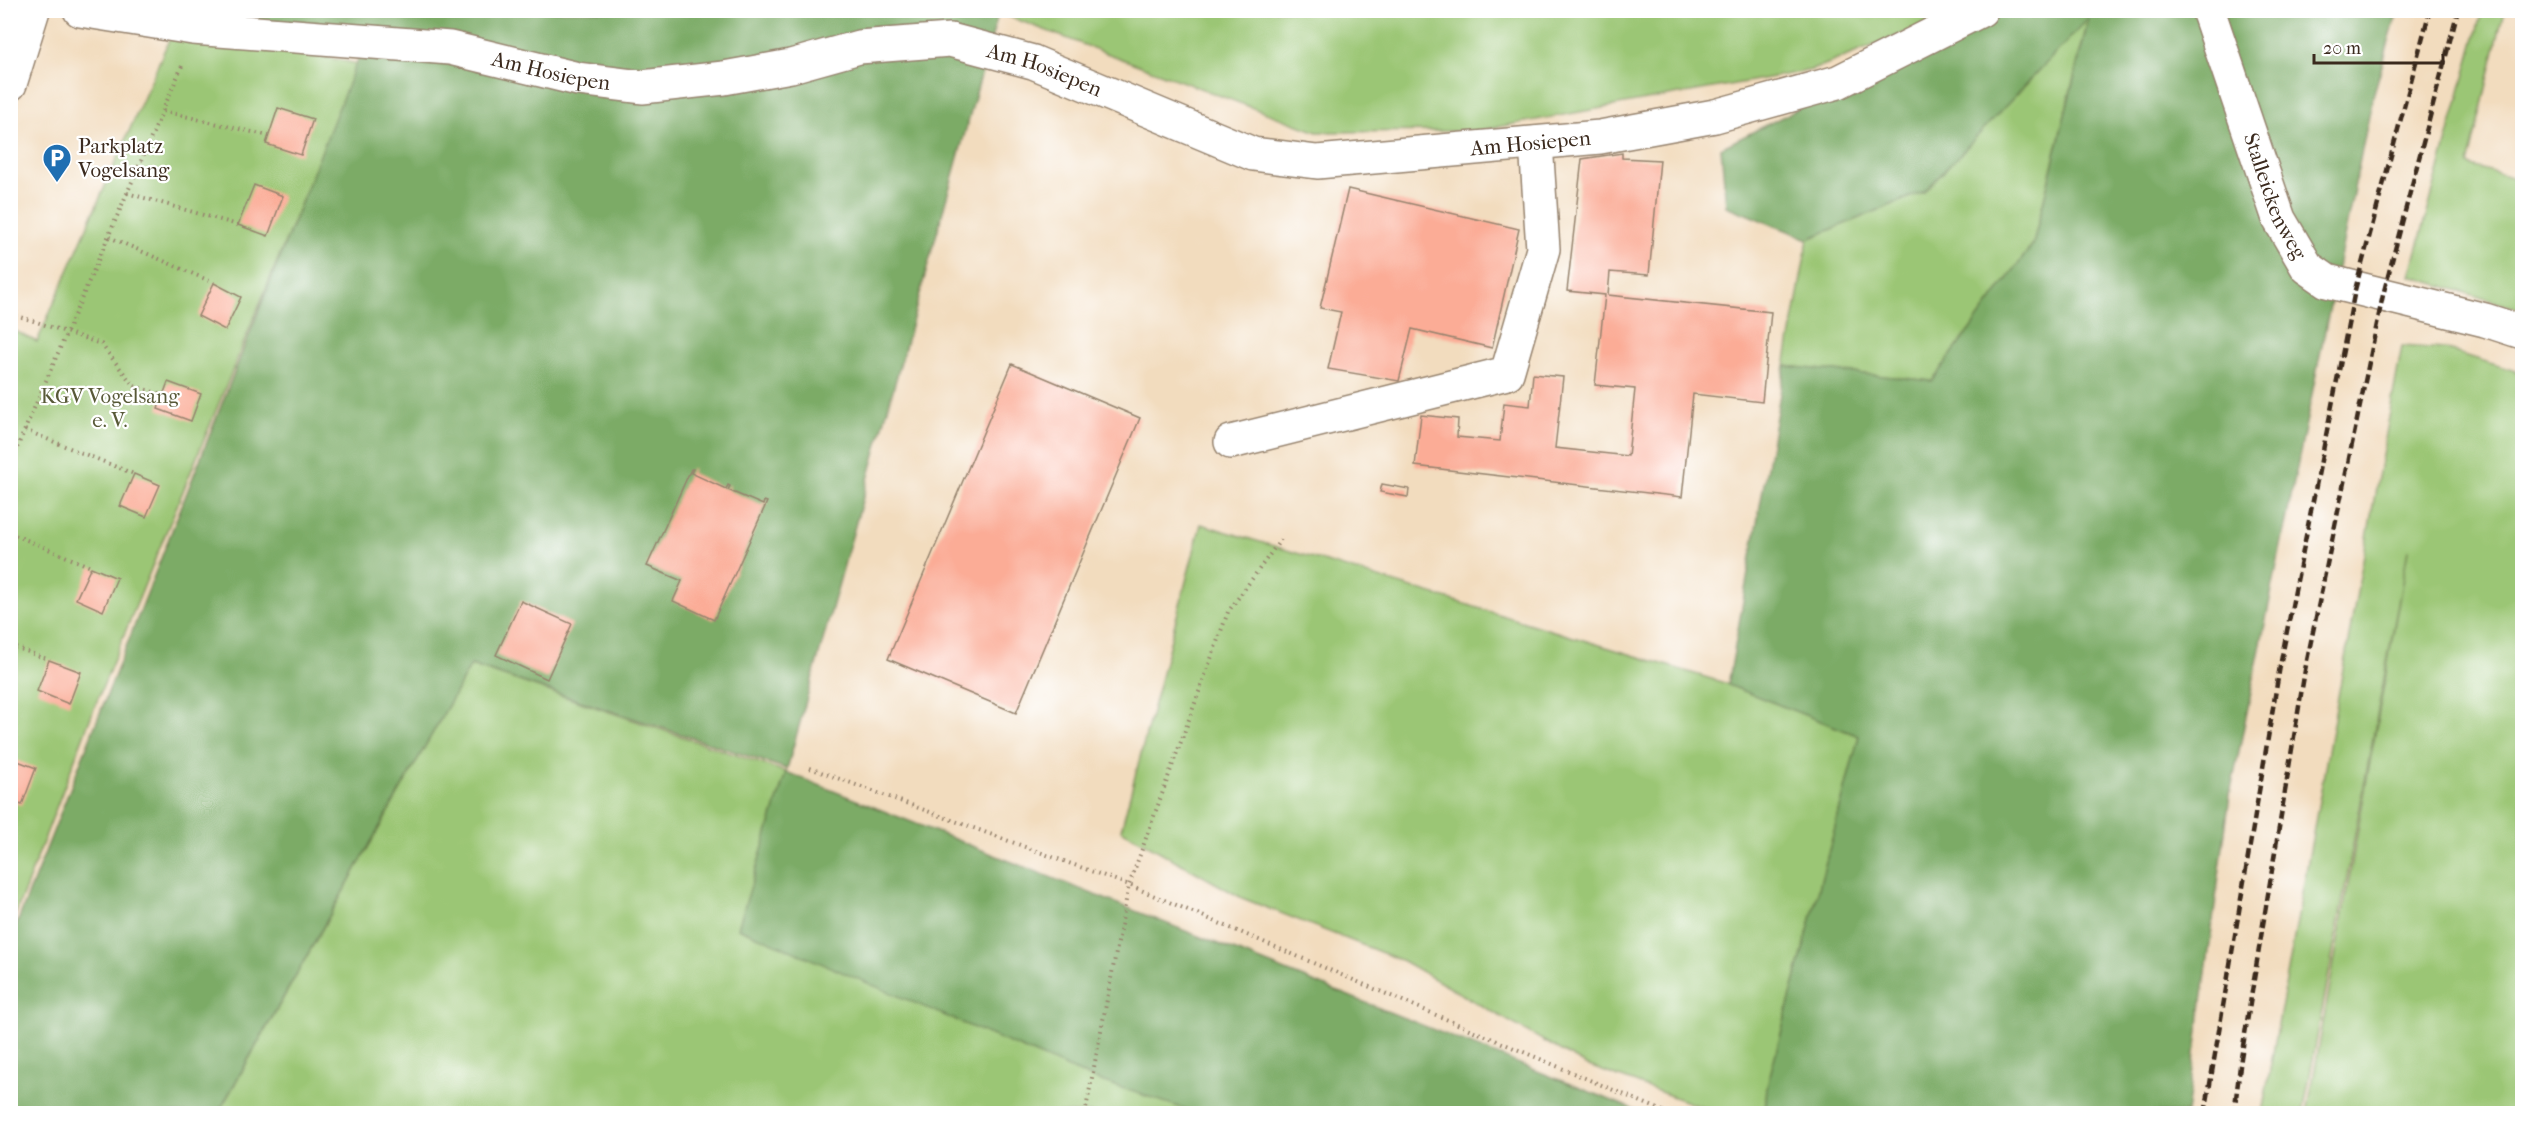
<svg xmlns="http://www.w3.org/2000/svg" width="2533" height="1124" font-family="'IM FELL French Canon',serif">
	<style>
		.green { fill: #9bc674; stroke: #6b7849; stroke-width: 1.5 }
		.forest { fill: #7cab66; stroke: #5c6a42; stroke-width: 1.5 }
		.building { fill: #fbac96 }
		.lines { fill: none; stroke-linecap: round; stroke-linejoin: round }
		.minor-casing { stroke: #96836e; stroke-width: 36 }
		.path { stroke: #96836e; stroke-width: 4; stroke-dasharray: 1.5 4.5; stroke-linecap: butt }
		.minor { stroke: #fff; stroke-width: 33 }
		.rail { stroke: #3b2a1e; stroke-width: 4.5; stroke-dasharray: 9 4.5; stroke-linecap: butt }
		.labels { text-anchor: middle; stroke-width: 4.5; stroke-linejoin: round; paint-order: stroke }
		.street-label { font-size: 21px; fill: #3b2a1e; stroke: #fff }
		.poi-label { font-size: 21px; fill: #3b2a1e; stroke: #fff; text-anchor: start }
		.park-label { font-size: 21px; fill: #585938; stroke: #fff }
	</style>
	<rect width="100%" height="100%" fill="#fff"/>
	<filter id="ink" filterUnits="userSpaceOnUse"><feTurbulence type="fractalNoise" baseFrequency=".0167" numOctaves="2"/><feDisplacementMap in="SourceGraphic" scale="12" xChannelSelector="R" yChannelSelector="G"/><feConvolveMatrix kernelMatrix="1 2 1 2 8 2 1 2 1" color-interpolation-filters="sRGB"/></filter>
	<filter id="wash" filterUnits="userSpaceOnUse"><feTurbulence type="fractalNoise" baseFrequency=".008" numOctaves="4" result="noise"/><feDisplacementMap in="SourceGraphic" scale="24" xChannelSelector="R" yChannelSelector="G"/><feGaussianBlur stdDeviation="1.35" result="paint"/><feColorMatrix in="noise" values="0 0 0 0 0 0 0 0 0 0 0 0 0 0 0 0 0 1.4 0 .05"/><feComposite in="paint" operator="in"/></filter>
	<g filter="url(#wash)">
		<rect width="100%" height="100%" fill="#f2dcbe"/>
		<!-- green -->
		<g class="green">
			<path d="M999,10L1960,11L1812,70L1475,131L1317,132L999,13Z"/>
			<path d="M2482,11H2504L2468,165L2522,180V310L2410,276Z"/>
			<path d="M2089,16L2033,244L1932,381L1785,366L1808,239L1925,191Z"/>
			<path d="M171,35L308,53L358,64L97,701L11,926V329L37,342Z"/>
			<path d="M2402,346L2445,349L2522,373V1113H2307L2408,550L2303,1113H2262Z"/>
			<path d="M1201,524L1728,684L1859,736L1767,1087L1765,1113H1718L1586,1065L1403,961L1242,898L1121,830Z"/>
			<path d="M471,665L786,772L739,928L1196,1113L218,1114Z"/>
		</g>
		<!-- forest -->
		<g class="forest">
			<path d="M206,11H999L787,769L471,665L218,1113H11L10,941L365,41Z"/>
			<path d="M1991,11H2398L2373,96L2230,795L2187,1113H1765L1767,1087L1859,736L1728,685L1785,366L1932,381L2033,244L2089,18L1925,191L1808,239L1726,206L1721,148Z"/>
			<path d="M786,772L1643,1113H1197L1092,1078L738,928Z"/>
		</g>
		<g id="blocks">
			<!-- building -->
			<g class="building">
				<path d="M278,108L313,119L301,155L266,144Z"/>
				<path d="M1622,153V158L1660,160L1649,275L1610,272L1608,295L1771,312L1762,402L1693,394L1682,497L1415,466L1421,415L1458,419L1457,437L1500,441L1504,403L1530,406L1533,374L1563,377L1555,448L1628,456L1635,389L1595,385L1605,295L1567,291L1582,159Z"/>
				<path d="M254,185L283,196L268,236L238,225Z"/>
				<path d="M1348,189L1519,229L1492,348L1412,329L1399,381L1328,369L1341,312L1320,308Z"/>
				<path d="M214,283L241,297L225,330L198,316Z"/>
				<path d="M1012,364L1140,418L1016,713L888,659Z"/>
				<path d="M168,382L201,394L191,421L158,409Z"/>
				<path d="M691,469H693L691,473L726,489L728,485L730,486L728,490L763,505L764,501L767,502L714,620L673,601L682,581L647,566Z"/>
				<path d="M134,474L160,485L146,517L120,506Z"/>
				<path d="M1382,484L1409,489L1408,497L1380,492Z"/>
				<path d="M91,567L117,578L103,611L76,599Z"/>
				<path d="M521,601L572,624L547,679L496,655Z"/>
				<path d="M49,660L81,672L69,704L37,691Z"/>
				<path d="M10,758L36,768L22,805L10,801Z"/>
			</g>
		</g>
	</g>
	<g filter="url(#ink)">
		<use href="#blocks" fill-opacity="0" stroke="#96836e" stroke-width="1.5"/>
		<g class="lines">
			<!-- minor casing -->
			<g class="minor-casing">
				<g id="minor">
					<path id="s1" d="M80,10L193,28L450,48L578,79L642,87L724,78L791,66L859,47L950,40L1033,62L1253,154L1317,162L1600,137L1715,116L1838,82L1981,10"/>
					<path id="s2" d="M2208,10L2279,219L2307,267L2327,281L2485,320L2522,332"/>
					<path d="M10,84L33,10"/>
					<path d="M1231,442L1507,373L1543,249L1536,143"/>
				</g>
			</g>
			<!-- path -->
			<g class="path">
				<path d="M163,111L269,136"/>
				<path d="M127,193L238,225"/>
				<path d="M109,237L214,283"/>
				<path d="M10,313L101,344L134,386L163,395"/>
				<path d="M25,430L134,474"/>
				<path d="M10,464L182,66"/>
				<path d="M10,533L91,567"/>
				<path d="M10,645L49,660"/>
				<path d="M810,768L1129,885L1670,1114"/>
				<path d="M1085,1114L1129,885L1228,612L1281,539"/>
			</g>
			<!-- minor -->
			<use href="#minor" class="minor"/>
			<!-- rail -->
			<g class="rail">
				<path d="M2205,1114L2280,666L2355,290L2430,10"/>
				<path d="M2234,1114L2241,1058L2305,670L2383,295L2458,10"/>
			</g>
		</g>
	</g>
	<!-- icons -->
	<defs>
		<g id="parking-pin" transform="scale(1.5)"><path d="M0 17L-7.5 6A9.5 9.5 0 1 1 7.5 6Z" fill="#1f6fb2" stroke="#fff"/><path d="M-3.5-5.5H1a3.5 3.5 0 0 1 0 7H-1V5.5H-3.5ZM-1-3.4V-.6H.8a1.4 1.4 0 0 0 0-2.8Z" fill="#fff"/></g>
	</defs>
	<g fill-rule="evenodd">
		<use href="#parking-pin" x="57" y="158"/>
	</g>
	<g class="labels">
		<!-- street labels -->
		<g class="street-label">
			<text dy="7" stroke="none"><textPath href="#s1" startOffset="476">Am Hosiepen</textPath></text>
			<text dy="7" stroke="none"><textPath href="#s1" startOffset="980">Am Hosiepen</textPath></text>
			<text dy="7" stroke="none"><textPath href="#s1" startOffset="1484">Am Hosiepen</textPath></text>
			<text dy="7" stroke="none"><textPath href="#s2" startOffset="198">Stalleickenweg</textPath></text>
		</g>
		<!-- poi labels -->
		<g class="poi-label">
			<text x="78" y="153">Parkplatz<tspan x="78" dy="24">Vogelsang</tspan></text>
		</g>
		<!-- park labels -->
		<g class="park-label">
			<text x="110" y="403">KGV Vogelsang<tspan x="110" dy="24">e. V.</tspan></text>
		</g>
	</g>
	<!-- margin -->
	<rect width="2533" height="1124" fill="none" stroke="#fff" stroke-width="36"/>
	<!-- scale -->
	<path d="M2314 54v9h129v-9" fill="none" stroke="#3b2a1e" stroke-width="3"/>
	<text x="2323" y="54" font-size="18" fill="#3b2a1e" stroke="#ffffff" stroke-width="4.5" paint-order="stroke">20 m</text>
</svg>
